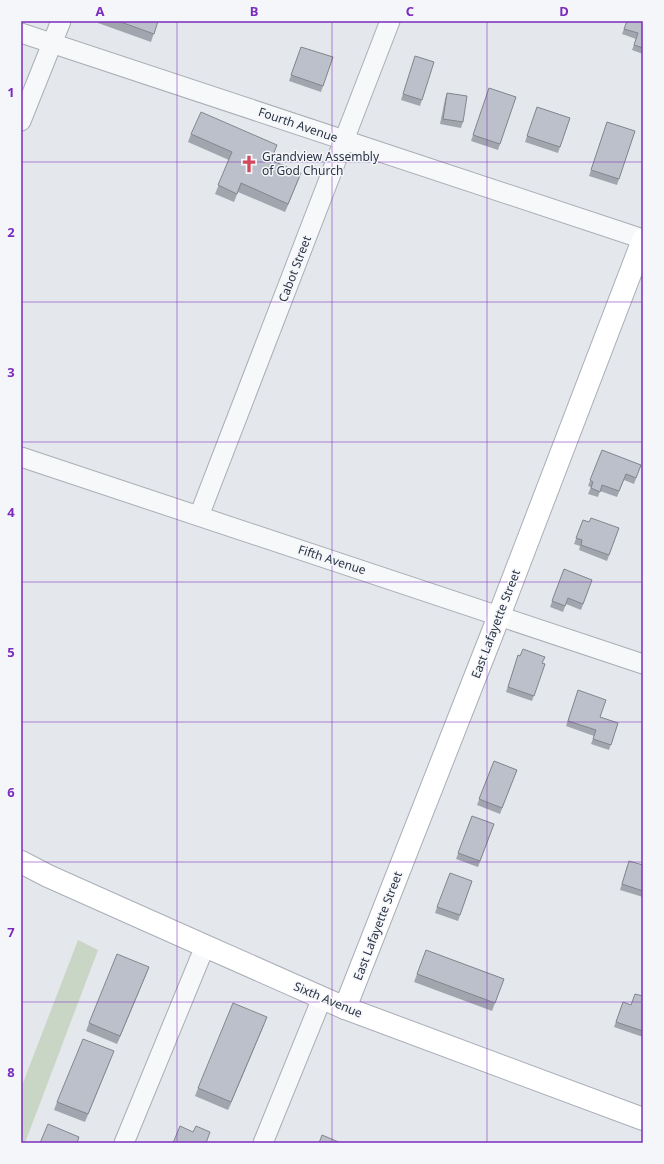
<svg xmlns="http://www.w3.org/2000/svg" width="664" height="1164" font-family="'Noto Sans',sans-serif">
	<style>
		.green { fill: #c9d6c5 }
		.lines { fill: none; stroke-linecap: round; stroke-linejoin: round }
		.street-casing { stroke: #a9aeb7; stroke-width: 21 }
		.secondary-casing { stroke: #a9aeb7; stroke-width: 24 }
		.street { stroke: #f7f8fa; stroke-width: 19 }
		.secondary { stroke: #fff; stroke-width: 22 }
		.wall { fill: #a1a5ae }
		.shaded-wall { fill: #83868d }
		.building { fill: #bbc0ca; stroke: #83868d }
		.grid { fill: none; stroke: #7b2cbf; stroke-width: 1; stroke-opacity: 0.55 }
		.labels { text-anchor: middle; stroke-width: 3; stroke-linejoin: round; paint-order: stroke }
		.street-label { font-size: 12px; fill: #2b3445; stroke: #f4f6f9 }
		.poi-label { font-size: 12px; fill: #2b3445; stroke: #f4f6f9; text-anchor: start }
		.neatline { fill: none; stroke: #7b2cbf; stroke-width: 1.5 }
		.grid-label { font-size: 13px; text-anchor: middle; font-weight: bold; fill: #7b2cbf }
	</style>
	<rect width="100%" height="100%" fill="#e4e7ec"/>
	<!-- green -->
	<path class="green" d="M78,940L98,950L25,1143H21V1088Z"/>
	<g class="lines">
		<!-- street casing -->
		<g class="street-casing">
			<g id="street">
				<path d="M21,33L643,239"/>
				<path d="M21,121L61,21"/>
				<path d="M21,457L643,664"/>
				<path d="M199,516L390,21"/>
				<path d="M124,1143L205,946"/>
				<path d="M263,1143L322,998"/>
			</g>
		</g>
		<!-- secondary casing -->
		<g class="secondary-casing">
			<g id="secondary">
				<path d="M21,862L48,876L205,946L345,1008L643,1119"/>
				<path d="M345,1008L492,634L643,240"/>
			</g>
		</g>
		<!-- street -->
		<use href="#street" class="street"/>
		<!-- secondary -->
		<use href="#secondary" class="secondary"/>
	</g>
	<!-- wall -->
	<g class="wall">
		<path d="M98,21H158L151,42L98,23Z"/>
		<path d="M627,21H643V54L632,50L636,39L622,34Z"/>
		<path d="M301,47L333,57L321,92L289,81Z"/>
		<path d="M415,56L434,62L420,106L401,100Z"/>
		<path d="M489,88L516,97L498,150L471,141Z"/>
		<path d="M447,93L463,122L461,128L440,124L445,99Z"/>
		<path d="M537,107L570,118L558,153L525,142Z"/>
		<path d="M607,122L635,131L617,185L589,176Z"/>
		<path d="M191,134L274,153L271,160L301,173L285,212L238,192L234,202L215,194L229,160L188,142Z"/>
		<path d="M602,450L641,465L634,484L624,480L617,497L600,491L598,497L588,494L591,487L588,486Z"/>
		<path d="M583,520L589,522L619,528L607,561L579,550L580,546L574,544Z"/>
		<path d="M564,569L592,580L581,610L566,604L563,612L550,607Z"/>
		<path d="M518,655L545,664L532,701L506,692Z"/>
		<path d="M578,690L600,717L618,723L609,750L591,744L594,736L566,726Z"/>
		<path d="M494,761L517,770L500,814L477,805Z"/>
		<path d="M472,816L494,824L478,867L456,859Z"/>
		<path d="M643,865V897L620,890L627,866Z"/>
		<path d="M472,881L458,921L435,913L437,907Z"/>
		<path d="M426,950L504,979L492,1011L414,982Z"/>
		<path d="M149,967L117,1044L86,1031L89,1023Z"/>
		<path d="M643,996V1037L614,1027L623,1002L631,1005Z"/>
		<path d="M264,1025L228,1110L195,1096L198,1088Z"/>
		<path d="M111,1059L85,1122L54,1110L57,1102Z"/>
	</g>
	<!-- shaded-wall -->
	<g class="shaded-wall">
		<path d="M301,173L298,181L285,212L288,204Z"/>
		<path d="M149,967L146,975L117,1044L120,1036Z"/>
		<path d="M267,1017L264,1025L228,1110L231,1102Z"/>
	</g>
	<!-- building -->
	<g class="building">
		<path d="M118,21H158L154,34Z"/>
		<path d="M627,21H643V48L634,45L638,33L624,29Z"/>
		<path d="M301,47L333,57L323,86L291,75Z"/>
		<path d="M415,56L434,62L422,100L403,94Z"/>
		<path d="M489,88L516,97L500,144L473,135Z"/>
		<path d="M447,93L467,96L463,122L443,119Z"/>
		<path d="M537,107L570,118L560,147L527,136Z"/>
		<path d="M201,112L277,145L271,160L301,173L288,204L241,183L237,194L218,185L232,152L191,134Z"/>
		<path d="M607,122L635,131L619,179L591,170Z"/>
		<path d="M602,450L641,465L636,478L626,474L619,491L602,485L600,492L591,488L593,482L590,480Z"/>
		<path d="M591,518L619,528L609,555L581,545L582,540L576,538L583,520L589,522Z"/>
		<path d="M564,569L592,580L583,604L568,598L565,606L552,601Z"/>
		<path d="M523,649L545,657L542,663L545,664L534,696L508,687L518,655L520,656Z"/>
		<path d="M578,690L606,700L600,717L618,723L611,745L593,739L596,730L568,721Z"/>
		<path d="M494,761L517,770L502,808L479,799Z"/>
		<path d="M472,816L494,824L480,861L458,853Z"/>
		<path d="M629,861L643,865V891L622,884Z"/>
		<path d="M450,873L472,881L460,915L437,907Z"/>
		<path d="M426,950L504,979L495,1003L417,974Z"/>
		<path d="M117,954L149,967L120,1036L89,1023Z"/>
		<path d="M635,994L643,996V1031L616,1022L623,1002L631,1005Z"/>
		<path d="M233,1003L267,1017L231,1102L198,1088Z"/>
		<path d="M83,1039L114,1051L88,1114L57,1102Z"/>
		<path d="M48,1124L79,1137L77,1143H40Z"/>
		<path d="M180,1126L193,1132L196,1126L210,1132L206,1143H173Z"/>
		<path d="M322,1135L341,1143H319Z"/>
	</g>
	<!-- grid -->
	<path class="grid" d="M177,21V1143M332,21V1143M487,21V1143M21,162H643M21,302H643M21,442H643M21,582H643M21,722H643M21,862H643M21,1002H643"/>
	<!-- icons -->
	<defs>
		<g id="church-bare" transform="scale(1.38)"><path d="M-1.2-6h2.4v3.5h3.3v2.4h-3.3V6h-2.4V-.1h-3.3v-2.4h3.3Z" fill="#d1495b" stroke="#f4f6f9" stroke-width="2.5" paint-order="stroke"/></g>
	</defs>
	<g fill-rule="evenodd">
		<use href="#church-bare" x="249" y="164"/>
	</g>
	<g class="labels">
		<!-- street labels -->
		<g class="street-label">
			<text transform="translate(298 125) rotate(19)" y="4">Fourth Avenue</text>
			<text transform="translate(295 269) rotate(-69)" y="4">Cabot Street</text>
			<text transform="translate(332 560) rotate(18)" y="4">Fifth Avenue</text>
			<text transform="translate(496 624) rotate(-69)" y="4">East Lafayette Street</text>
			<text transform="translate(378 926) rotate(-69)" y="4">East Lafayette Street</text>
			<text transform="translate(328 1000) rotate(23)" y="4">Sixth Avenue</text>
		</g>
		<!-- poi labels -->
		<g class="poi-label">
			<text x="262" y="161">Grandview Assembly<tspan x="262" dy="14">of God Church</tspan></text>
		</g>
	</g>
	<!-- border -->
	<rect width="664" height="1164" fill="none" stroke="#f4f6f9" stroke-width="44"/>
	<rect x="22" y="22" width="620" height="1120" class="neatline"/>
	<g class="grid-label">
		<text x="100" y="16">A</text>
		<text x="254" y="16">B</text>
		<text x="410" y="16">C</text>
		<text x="564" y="16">D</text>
		<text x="11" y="97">1</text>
		<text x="11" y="237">2</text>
		<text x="11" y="377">3</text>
		<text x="11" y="517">4</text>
		<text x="11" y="657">5</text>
		<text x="11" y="797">6</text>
		<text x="11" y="937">7</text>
		<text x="11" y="1077">8</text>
	</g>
</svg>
